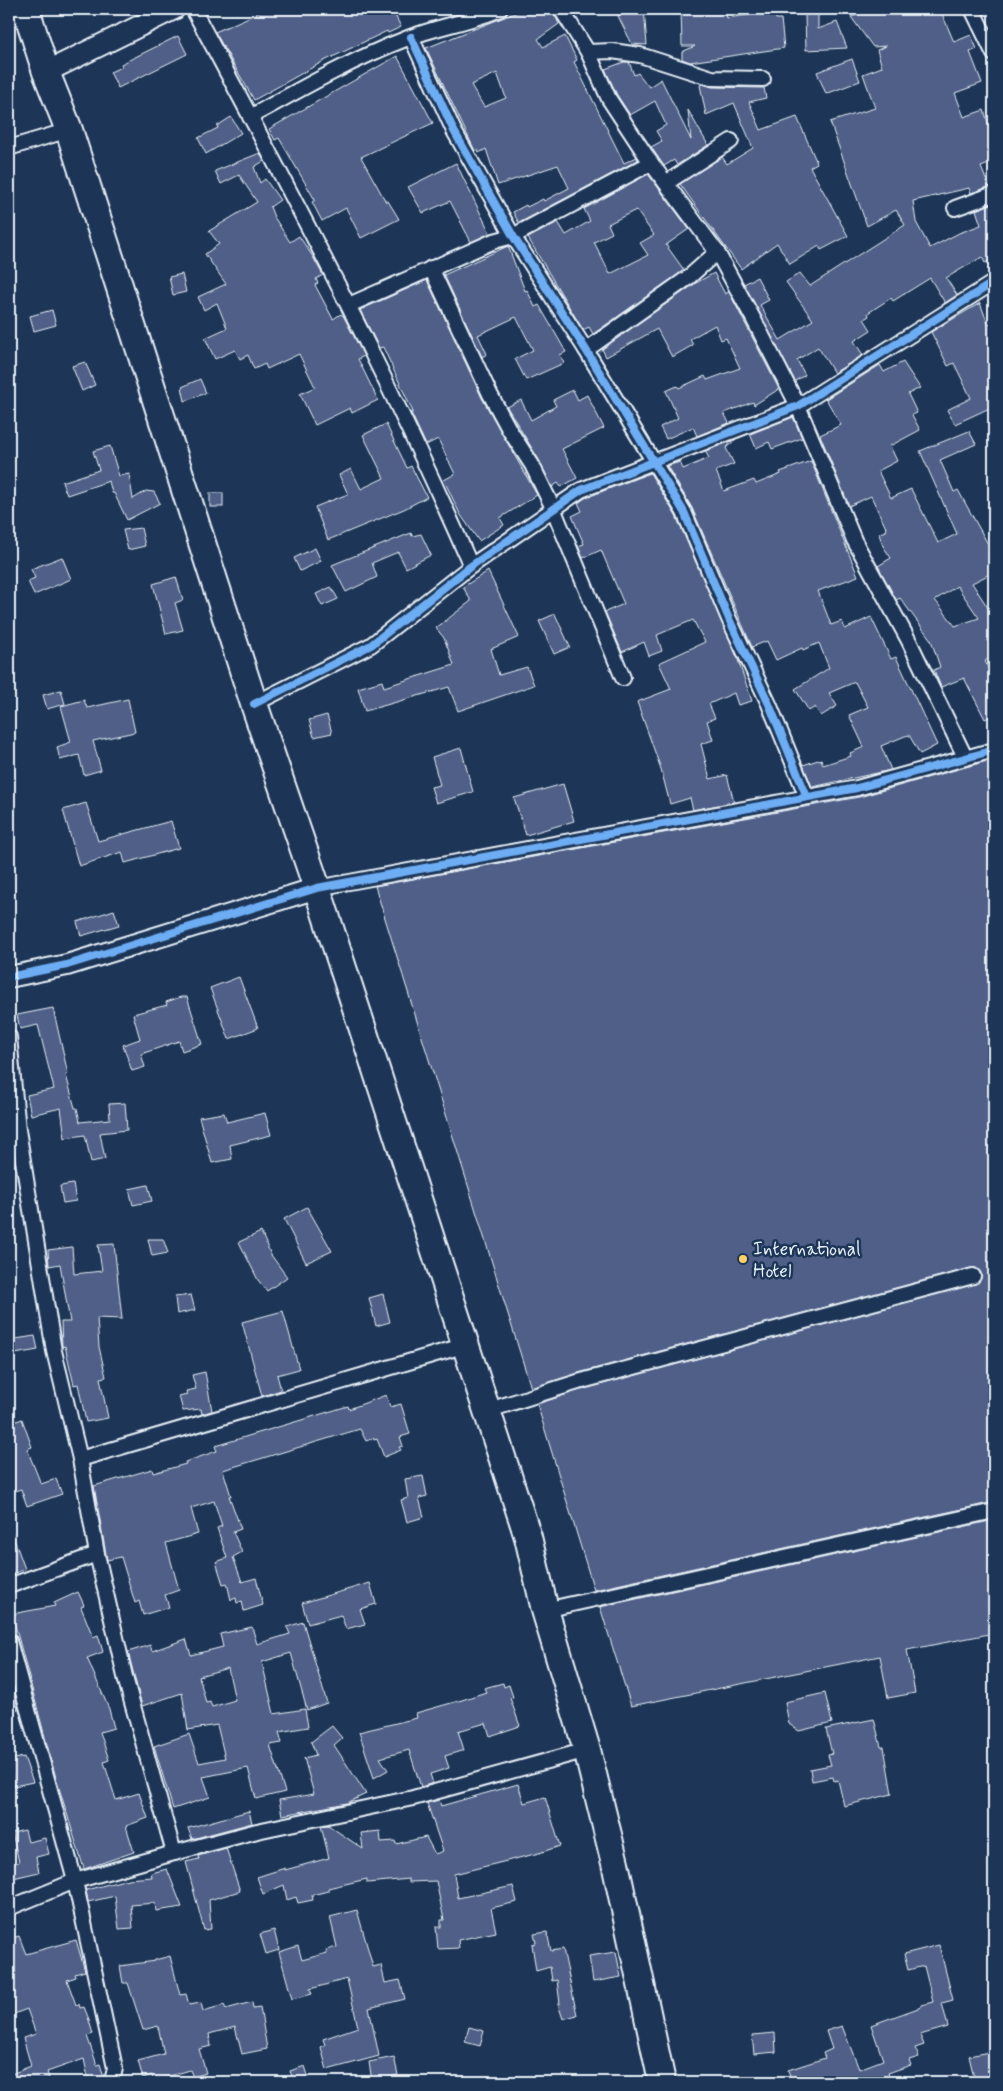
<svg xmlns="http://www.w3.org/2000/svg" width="1003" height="2091" font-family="Mynerve,sans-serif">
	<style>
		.building { fill: #505f87; stroke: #e8f1f8; fill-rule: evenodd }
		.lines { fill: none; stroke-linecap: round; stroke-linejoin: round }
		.street-casing { stroke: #e8f1f8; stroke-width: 18 }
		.secondary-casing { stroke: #e8f1f8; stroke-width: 24 }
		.highway-casing { stroke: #e8f1f8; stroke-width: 30 }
		.street { stroke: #1d3557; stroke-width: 14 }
		.secondary { stroke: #1d3557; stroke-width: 20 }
		.highway { stroke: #1d3557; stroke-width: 26 }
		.cycleway-casing { stroke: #1d3557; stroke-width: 11 }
		.cycleway { stroke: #6dadf4; stroke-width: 8 }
		.poi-dot { fill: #ffd166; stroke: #1d3557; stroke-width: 2 }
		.labels { text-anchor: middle; stroke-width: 5; stroke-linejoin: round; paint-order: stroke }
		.poi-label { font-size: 19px; fill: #e8f1f8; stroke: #1d3557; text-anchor: start }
	</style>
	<rect width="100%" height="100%" fill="#1d3557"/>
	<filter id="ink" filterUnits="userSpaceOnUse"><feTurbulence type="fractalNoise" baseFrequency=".02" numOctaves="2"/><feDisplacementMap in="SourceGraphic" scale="10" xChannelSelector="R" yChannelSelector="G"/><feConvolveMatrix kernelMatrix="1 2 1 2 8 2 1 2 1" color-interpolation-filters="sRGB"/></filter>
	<g filter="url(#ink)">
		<!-- building -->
		<g class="building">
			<path d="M267,9H392L401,27L388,33L387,31L324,61L254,100L215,32Z"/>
			<path d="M525,9H552L559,24L538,39L543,47L565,36L577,60L574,62L624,163L637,157L638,160L519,223L513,212L526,205L527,207L543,199L544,201L569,188L558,165L498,185L486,149L479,153L478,150L475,151L426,48ZM497,73L506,98L484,107L471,85Z"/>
			<path d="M623,9H644L647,45L632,44L616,12Z"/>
			<path d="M681,9H698V13L713,9H724L727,18L762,13L761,9H775L776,19H781L784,48L690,62L682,59V52L695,46H682Z"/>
			<path d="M857,9H940L954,42L971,35L977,49L970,52L982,83L955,93L964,117L984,110L994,142L989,145L994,162L981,167L989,187L971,193L969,188L913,201L916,222L930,248L959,233L981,225L976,210L994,203V258L985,263L982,257L946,278L957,295L945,303L930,278L893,301L891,298L868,313L869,316L864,319L871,330L854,341L863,355L834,373L818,347L797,360L805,375L795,381L744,284L757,277L769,300L760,305L780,340L813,320L786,282L800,273L810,286L905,225L896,210L867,226L830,122L875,108L863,74L882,67L877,50L886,46L873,47L851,17L860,14Z"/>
			<path d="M805,14H818V29L837,22L847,48L806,50Z"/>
			<path d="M178,36L187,54L118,88L110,72L122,67L121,64Z"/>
			<path d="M397,56L433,123L361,157L386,202L388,201L399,219L361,238L346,208L322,221L312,202L315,200L279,138L275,140L269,129Z"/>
			<path d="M852,59L860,81L826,94L817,72Z"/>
			<path d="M624,62H629L634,75L638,73L649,87L661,79L691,140L688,110L708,145L677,165L674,160L664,166L651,147L662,141L656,131L666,125L655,101L630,115L617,95L605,69Z"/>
			<path d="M703,84L712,87L764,88L766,98L749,102L761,130L797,117L817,163L810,167L848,236L821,250L819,246L790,264L777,243L741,269L680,184L722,157L727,164L753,148L734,103L706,115L700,85Z"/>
			<path d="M231,117L241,133L206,154L198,138L218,128L217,126Z"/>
			<path d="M260,153L264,161L254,167L260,183L265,179L280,200L270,207L274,217L290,242L299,236L313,257L323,275L316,279L318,283L315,285L333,319L341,314L344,317L364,356L358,359L378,400L352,413L350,408L315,425L300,394L315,387L299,354L267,369L265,364L254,369L248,355L240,359L235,350L215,359L205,338L227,328L217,303L204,310L198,297L226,284L205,254L219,244L209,231L257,202L239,175L221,184L215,171Z"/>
			<path d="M456,163L490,233L471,242L450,201L423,213L408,187Z"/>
			<path d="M648,174L689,229L666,245L684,270L593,334L589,327L583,330L528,238L558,222L566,235L590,221L584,209ZM636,210L654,235L640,243L648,255L610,274L594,242L612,233L608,224Z"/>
			<path d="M508,246L525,291L527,290L535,307L539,305L566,352L560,355L564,363L526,380L515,359L533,350L516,317L478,335L487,354L482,357L444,275Z"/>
			<path d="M714,273L725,294L729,292L779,389L754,405L753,402L724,413L729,423L697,436L693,427L666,439L660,427L678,418L666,391L677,386L679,388L705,376L707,380L740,368L726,338L721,340L715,325L690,339L693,345L672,357L657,329L606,357L602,349L696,283Z"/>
			<path d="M182,274L186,292L173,295L169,277Z"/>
			<path d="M427,280L482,398L537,495L500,518L504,525L479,541L460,514L444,480L455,474L438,439L426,445L411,413L413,412L383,347L379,348L360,310Z"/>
			<path d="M980,303L988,324L994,322V406L955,424L947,410L971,398L954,363L948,366L931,332Z"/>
			<path d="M52,310L56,325L34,331L30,316Z"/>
			<path d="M85,362L95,385L82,391L72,366Z"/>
			<path d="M903,362L920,388L908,394L917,413L912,415L920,430L890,446L897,461L878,471L891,498L911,489L938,543L957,534L920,451L969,431L976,444L940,460L954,492L958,490L994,555V572L972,583L992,614L994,613V655L985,661L994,682V715L985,719L964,678L941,687L934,670L940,667L931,640L900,598L896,600L878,566L891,558L883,546L879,534L887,530L871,496L849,506L820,435L841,425L826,399L880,365L884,372ZM957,586L979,618L955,626L935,600Z"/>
			<path d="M200,379L206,393L185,401L182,387Z"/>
			<path d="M573,390L578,400L587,395L604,428L562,449L577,478L561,487L558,483L552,487L539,460L507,407L521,400L531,420L556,406L553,400Z"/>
			<path d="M793,417L802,438L772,449L769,442L756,448L750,434Z"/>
			<path d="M386,424L407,468L411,466L427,497L404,509L328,540L315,507L348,494L339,475L351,469L361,489L384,478L363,435Z"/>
			<path d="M736,439L726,448L734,464L716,471L724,491L754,480L756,484L781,474L780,472L811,461L858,576L818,591L831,625L842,621L845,629L871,617L891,659L896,657L937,745L920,754L909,735L905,736L881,746L891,770L812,787L803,765L821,759L823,765L851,756L850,753L864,747L849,715L868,707L855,682L829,693L837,706L821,716L815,707L809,711L795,689L829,668L819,643L803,650L802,648L776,660L767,641L752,647L692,508L667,466L680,462L683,469L709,458L705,451Z"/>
			<path d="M110,446L119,476L129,474L133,499L146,491L154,492L160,503L127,520L114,493H112L109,481L67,495L62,482L99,470L93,451Z"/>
			<path d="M650,473L676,516L737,657L752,701L738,705L734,693L709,704L715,718L707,721L713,740L701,744L710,779L727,775L734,802L693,810L690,798L670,804L661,769L637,702L671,689L659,663L705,642L693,620L657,635L662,651L649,656L644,642L622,652L605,612L624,604L601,550L583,558L578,546L584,544L572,516L582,511L578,503L585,498Z"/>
			<rect x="210" y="493" width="13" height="14"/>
			<path d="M141,528L145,546L128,550L123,530Z"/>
			<path d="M411,533L412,536L421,534L431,555L406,568L398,552L372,563L377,577L346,592L332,565Z"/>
			<path d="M315,548L321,561L300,571L294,558Z"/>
			<path d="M62,557L71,579L34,595L28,581L35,578L31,569Z"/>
			<path d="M488,571L519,637L491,649L499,675L527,667L534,685L458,711L449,687L365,711L358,688L382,681L384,687L454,665L444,638L436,628L471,601L463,587Z"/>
			<path d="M176,577L183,600L175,603L183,630L166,634L153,584Z"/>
			<path d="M331,587L338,599L322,606L316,594Z"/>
			<path d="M555,614L570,647L554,654L539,621Z"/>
			<path d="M61,690L65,704L47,709L43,695Z"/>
			<path d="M128,699L135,732L93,741L101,770L84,775L79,755L60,760L57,747L71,742L61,706L84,700L87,708Z"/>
			<path d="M327,715L332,733L314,737L309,720Z"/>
			<path d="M461,748L473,792L436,803L431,787L440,785L432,757Z"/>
			<path d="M994,759V1502L594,1590L537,1404L580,1390L975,1284L981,1279V1273L976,1268H971L575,1374L531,1388L375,886L859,797Z"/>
			<path d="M563,784L574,821L526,835L514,798Z"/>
			<path d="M86,803L98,841L171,821L179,848L125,863L122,852L79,866L63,810Z"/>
			<path d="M114,910L119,925L81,936L77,922Z"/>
			<path d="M239,977L258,1028L229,1039L210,988Z"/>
			<path d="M181,997H187L202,1044L182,1051L179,1041L141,1054L145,1067L132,1071L123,1045L140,1039L133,1014L167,1005L166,1002Z"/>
			<path d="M53,1008L68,1074L66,1075L75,1108H77L80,1122L110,1119L109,1104L125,1103L127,1130L100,1133L105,1159L91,1162L85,1135L65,1138L61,1108L31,1115L27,1095L54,1089L38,1025L20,1029L17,1015Z"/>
			<path d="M224,1113L227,1122L265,1113L271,1135L230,1145L232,1159L212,1163L199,1117Z"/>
			<path d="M73,1184L76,1201L63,1203L60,1186Z"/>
			<path d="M148,1185L152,1201L133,1205L129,1189Z"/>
			<path d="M307,1207L332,1251L306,1263L284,1219Z"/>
			<path d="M261,1232L271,1255L287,1277L267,1291L258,1280L239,1242Z"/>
			<path d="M148,1239H163L168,1253L152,1256Z"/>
			<path d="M114,1244L122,1319L97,1318L99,1347L106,1377L100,1378L108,1418L86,1422L78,1384L74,1385L65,1346L62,1347L61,1322H70L60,1264L49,1266L48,1250L72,1247L74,1274L102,1271L98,1245Z"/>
			<path d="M383,1294L390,1322L376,1326L369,1298Z"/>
			<path d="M191,1295L195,1310L177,1314L175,1297Z"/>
			<path d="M283,1311L299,1369L277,1375L281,1390L262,1396L242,1322Z"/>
			<path d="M35,1336L38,1350L9,1355V1340Z"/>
			<path d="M205,1372L212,1411L202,1414L201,1409L183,1411L179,1396L187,1394L186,1391L196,1389L192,1375Z"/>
			<path d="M386,1395L390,1407L401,1404L410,1434L400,1437L403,1446L399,1447L401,1450L384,1457L377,1439L374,1440L373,1438L366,1441L360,1429L223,1470L231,1496H229L241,1529L233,1532L242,1552L233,1557L242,1582L256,1578L263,1605L244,1611L242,1601L237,1603L236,1598L231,1600L227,1583L223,1584L216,1562L227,1558L217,1528L222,1526L214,1501L191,1508L198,1534L166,1543L179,1590L165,1595L169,1607L143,1615L139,1601L135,1603L121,1557L107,1560L94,1486L152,1469L153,1473L186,1464L185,1462L217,1451L215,1446L348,1406L349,1409Z"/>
			<path d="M22,1419L32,1447L27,1449L41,1484L56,1479L62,1494L27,1506L21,1489L9,1493V1424Z"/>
			<path d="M423,1476L427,1496L419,1498L424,1517L407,1522L401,1500L408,1498L405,1479Z"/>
			<path d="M994,1520V1633L907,1650L915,1693L888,1698L880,1656L631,1706L600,1607Z"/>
			<path d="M10,1528L25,1569L9,1575V1529Z"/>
			<path d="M370,1583L376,1604L360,1609L365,1624L346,1629L341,1615L308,1624L302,1603Z"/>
			<path d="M78,1592L84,1605L81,1607L93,1637L98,1635L103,1652L87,1658L109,1709L114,1728L100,1732L109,1760L104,1762L116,1800L139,1793L148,1818L126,1826L134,1852L84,1869L56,1778L12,1614L55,1606L54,1603Z"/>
			<path d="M303,1622L327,1703L307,1710L291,1653L262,1662L274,1714L305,1709L308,1727L279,1732L282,1743L270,1745L285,1792L256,1799L248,1768L203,1777L210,1797L173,1809L154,1746L189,1734L199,1763L225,1758L217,1725L188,1730L182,1693L142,1706L128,1652L150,1645L152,1651L186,1639L191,1655L223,1647L220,1634L252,1627L257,1644L290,1634L287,1627ZM228,1668L235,1700L212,1707L210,1702L206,1703L199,1676Z"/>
			<path d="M503,1683L504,1687L509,1685L513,1697L510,1698L520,1726L490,1736L486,1723L458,1731L464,1750L445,1756L449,1768L430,1774L433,1783L421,1787L409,1750L380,1758L388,1770L374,1778L359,1732L417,1718L416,1713L462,1700L486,1692L484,1688Z"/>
			<path d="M825,1693L832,1723L799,1731L789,1724L785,1702Z"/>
			<path d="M15,1695L18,1709L9,1712V1698Z"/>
			<path d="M874,1719L881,1747H884L892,1794L844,1806L838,1780L834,1781L833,1777L812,1781L810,1769L831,1765L828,1755L832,1754L826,1729Z"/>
			<path d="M332,1726L342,1738L334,1745L366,1794L347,1803L282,1815L279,1800L314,1794L304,1758L316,1755L311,1742Z"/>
			<path d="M24,1757L33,1782L14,1786L9,1760Z"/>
			<path d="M518,1784L524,1803L545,1797L560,1846L539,1853L454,1874L458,1898L513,1886L517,1902L491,1908L496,1932L458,1940L459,1948L438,1949L436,1927H441V1920H444L436,1881L409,1882V1879L367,1883V1879L328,1888V1891L312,1895L313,1900L298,1903L296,1897L287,1900L284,1885L263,1894L257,1877L285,1868V1870L329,1858L321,1826L328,1825L363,1849L361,1833L380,1831L381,1842L395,1841L396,1844L426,1837L435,1854L443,1851L427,1803L439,1800L441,1806Z"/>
			<path d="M249,1811L252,1823L192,1839L188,1828Z"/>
			<path d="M25,1830L28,1842L45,1838L49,1854L36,1857L39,1872L9,1879V1864L19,1862L12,1833Z"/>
			<path d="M226,1848L240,1891L209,1900L211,1929L204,1930L186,1862L199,1859L198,1856Z"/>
			<path d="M167,1869L182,1907L156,1911L155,1903L131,1905L133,1928L119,1929L115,1896L88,1902L86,1890L128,1879L152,1877L151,1873Z"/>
			<path d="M357,1910L373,1967L381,1965L385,1983L400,1980L405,1999L369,2008L379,2056L327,2070L321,2047L325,2045L323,2039L358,2027L347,1979L310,1989L312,1994L292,1999L279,1952L298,1946L302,1960L327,1953L326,1950L337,1947L330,1917Z"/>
			<path d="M274,1930L279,1950L266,1954L260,1934Z"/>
			<path d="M547,1932L551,1951L563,1949L577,2015L563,2019L558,2004H560L557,1980L552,1981L550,1967L536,1971L532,1944L536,1943L534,1934Z"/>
			<path d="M19,1936L26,1954L76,1940L85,1971L75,1974L76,1977L67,1980L76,2005L79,2004L80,2008L84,2007L88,2017L93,2034L87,2036L97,2065L100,2064L104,2078L89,2082L84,2059L47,2072L49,2078L28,2082H9V2075L31,2066L23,2038L36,2034L27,2009L9,2016V1939Z"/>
			<path d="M939,1945L953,2000L942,2003L948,2027L920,2035L924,2045L915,2048L919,2057L909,2060L911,2065L888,2073L891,2082H792L788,2070L825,2058L823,2053L832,2049L826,2031L842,2026L859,2069L883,2060L871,2025L921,2007V2005L933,2002L924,1966L908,1970L904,1954Z"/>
			<path d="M616,1952L621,1977L593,1982L589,1956Z"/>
			<path d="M170,1956L180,1995L186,1994L189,2005L201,2003L203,2011L224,2005L226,2009L252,2002L253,2008L260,2007L267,2049L242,2054L235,2027L209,2034L211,2046L199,2049L206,2073L193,2077L190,2070L153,2081L152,2075L143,2078L138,2061L164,2054L158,2026L143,2030L128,1983H123L120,1966L155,1961V1960Z"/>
			<path d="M469,2027L484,2031L480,2046L465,2042Z"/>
			<path d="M775,2033L776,2052L754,2054L752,2035Z"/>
			<path d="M989,2052L994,2080L975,2082L969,2056Z"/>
			<path d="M394,2057L398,2075L372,2081L369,2062Z"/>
			<path d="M305,2066L310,2082H294L290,2071Z"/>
		</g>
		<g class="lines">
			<!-- street casing -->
			<g class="street-casing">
				<g id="street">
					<path d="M193,9C291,192 388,375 471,566"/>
					<path d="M561,9L588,52L609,99L651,163L717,252L754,320L798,406L854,540L909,641L965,757"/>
					<path d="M972,9L994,54"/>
					<path d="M411,37L454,131L513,236L586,350L684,512L729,619L769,704L807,797"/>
					<path d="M588,52L612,51L640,55L712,78L763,79"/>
					<path d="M250,117C302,88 353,59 408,38C439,26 470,22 500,9"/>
					<path d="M9,148L69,130"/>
					<path d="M666,183L731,141"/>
					<path d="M955,208L994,194"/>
					<path d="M431,268L490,394L510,431L532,465L553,508L623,678"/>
					<path d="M349,305L494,241L513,236L651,163"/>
					<path d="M586,350L689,277L717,252"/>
					<path d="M254,704L371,645L471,566L581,490L798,406L994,282"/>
					<path d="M317,888L857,788L994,750"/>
					<path d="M9,1037L18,1130L54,1351L80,1459L97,1554L126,1681L174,1853"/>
					<path d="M486,1411L578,1382L973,1276"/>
					<path d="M80,1459L466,1345"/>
					<path d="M9,1586L97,1554"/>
					<path d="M545,1610L994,1511"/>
					<path d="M9,1641L75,1881L115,2068L112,2082"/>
					<path d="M9,1908L75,1881L174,1853L257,1831L413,1798L587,1750"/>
				</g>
			</g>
			<!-- secondary casing -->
			<g class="secondary-casing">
				<g id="secondary">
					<path d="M46,72L174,9"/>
					<path d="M9,977L67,965L317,888"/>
				</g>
			</g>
			<!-- highway casing -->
			<g class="highway-casing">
				<path id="highway" d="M26,9L46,72L69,130L254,704L317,888L528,1537L545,1610L587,1750L615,1863L662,2082"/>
			</g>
			<!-- street -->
			<use href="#street" class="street"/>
			<!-- secondary -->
			<use href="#secondary" class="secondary"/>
			<!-- highway -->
			<use href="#highway" class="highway"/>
			<!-- cycleway casing -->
			<g class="cycleway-casing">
				<g id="cycleway">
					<path d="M411,37L454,131L513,236L586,350L684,512L729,619L769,704L807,797"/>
					<path d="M254,704L371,645L471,566L581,490L798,406L994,282"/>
					<path d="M9,977L67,965L317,888L857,788L994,750"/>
				</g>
			</g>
			<!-- cycleway -->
			<use href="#cycleway" class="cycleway"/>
		</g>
	</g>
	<!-- markers -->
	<circle class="poi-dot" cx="743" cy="1259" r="5"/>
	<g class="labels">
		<!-- poi labels -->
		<g class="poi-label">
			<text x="753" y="1255">International<tspan x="753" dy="22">Hotel</tspan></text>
		</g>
	</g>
	<!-- margin -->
	<rect width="1003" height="2091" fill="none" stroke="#1d3557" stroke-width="30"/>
	<rect x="15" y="15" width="973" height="2061" fill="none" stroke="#e8f1f8" stroke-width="2" filter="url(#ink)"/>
</svg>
